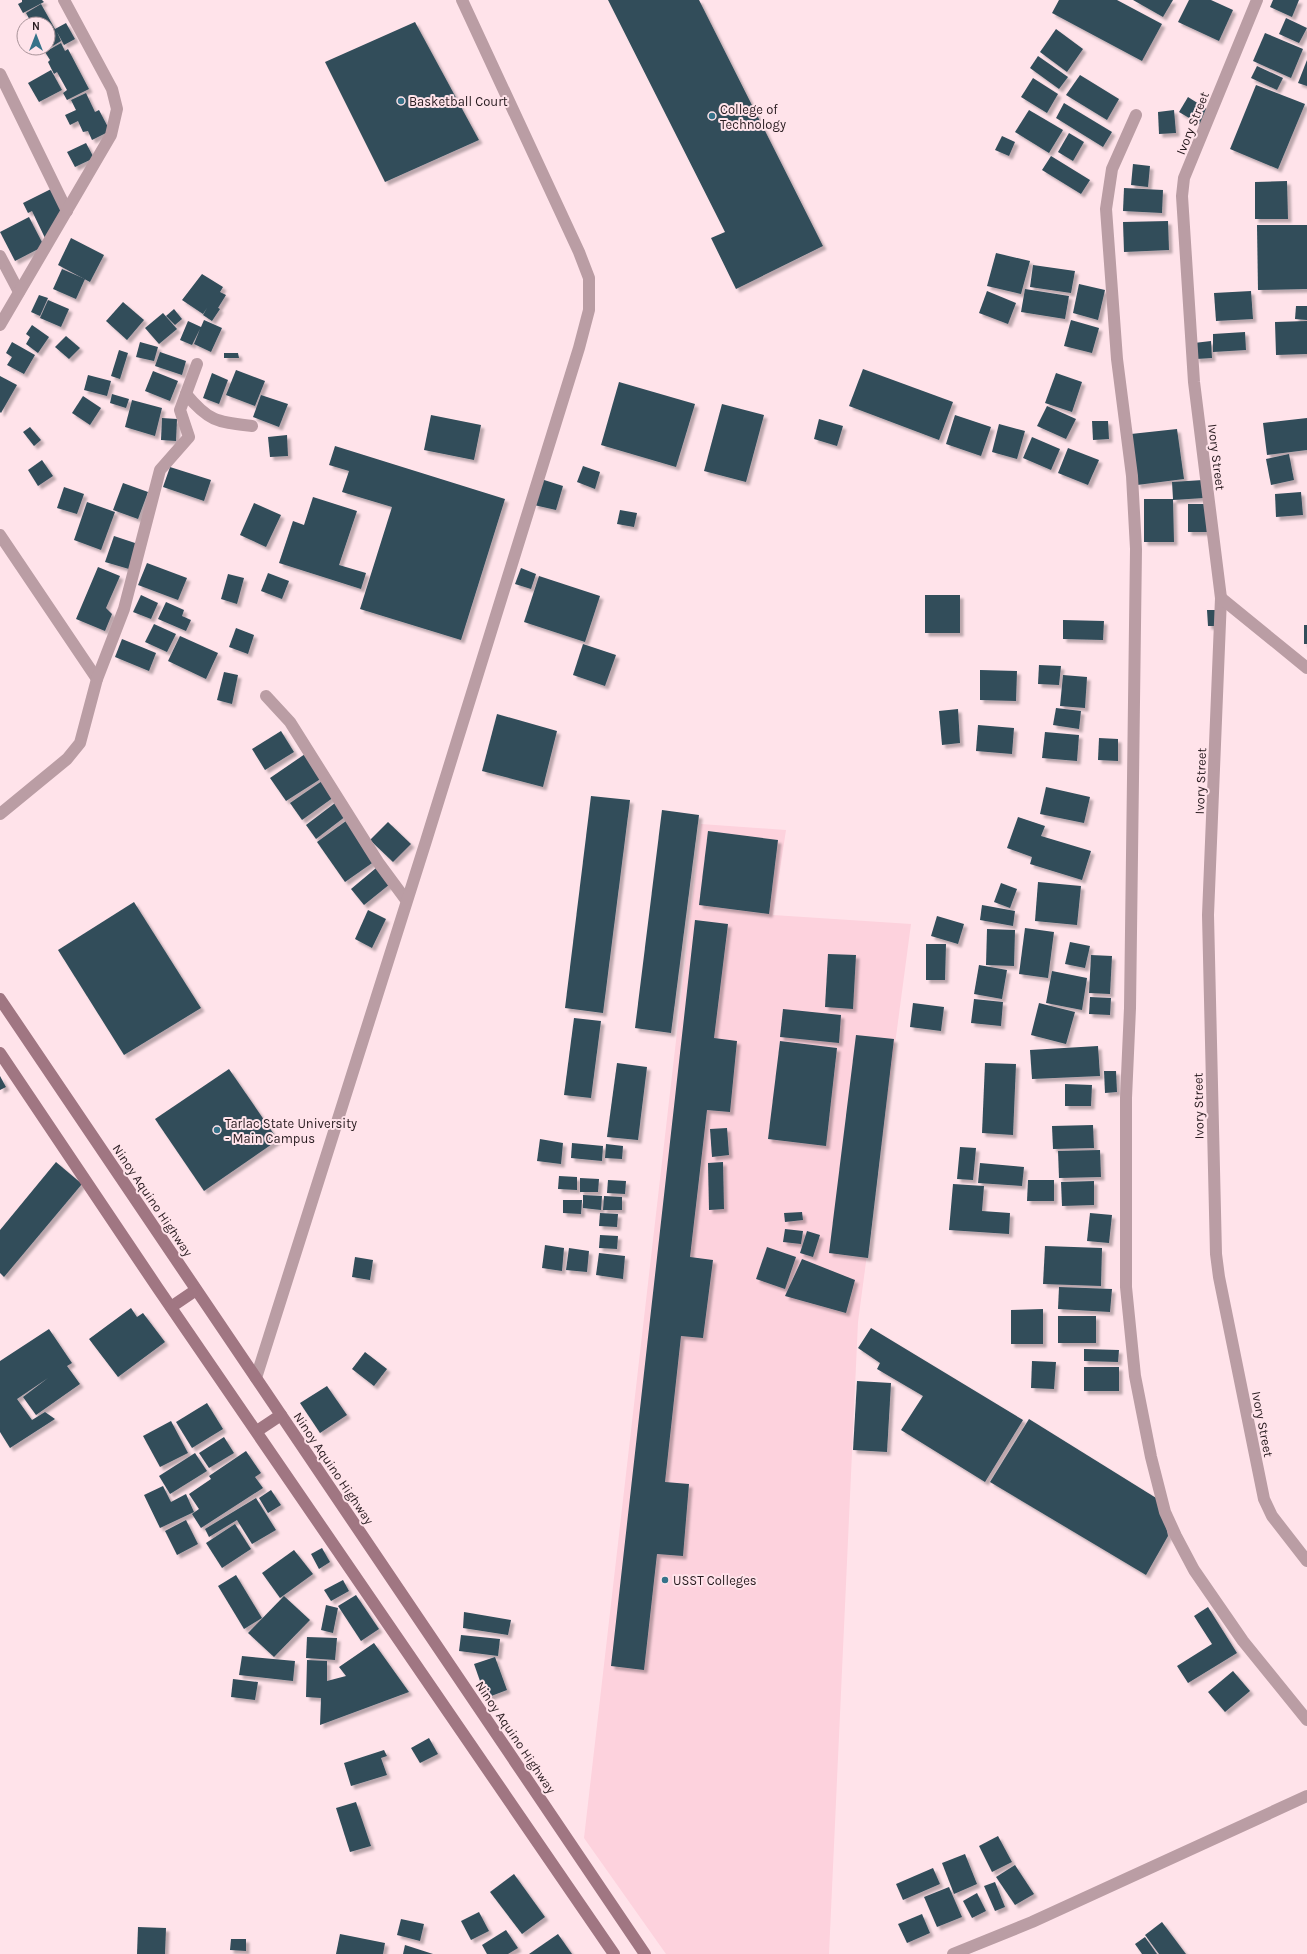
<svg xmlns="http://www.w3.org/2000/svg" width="1307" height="1954" font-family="Karla,sans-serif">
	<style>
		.built { fill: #fdd2dd }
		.building { fill: #314d5a; filter: url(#shadow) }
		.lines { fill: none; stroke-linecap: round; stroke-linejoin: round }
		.street { stroke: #ba9da4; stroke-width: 12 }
		.secondary { stroke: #a07682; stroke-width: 12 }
		.poi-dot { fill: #367289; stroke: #ffe3ea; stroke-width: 1.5 }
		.labels { text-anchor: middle; stroke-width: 4; stroke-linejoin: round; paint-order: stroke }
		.poi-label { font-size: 13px; fill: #291c20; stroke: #ffe3ea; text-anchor: start }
		.street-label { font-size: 13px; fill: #291c20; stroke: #ffe3ea }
	</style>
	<defs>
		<filter id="shadow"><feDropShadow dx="3.5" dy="3.5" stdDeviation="1" flood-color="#0004"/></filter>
	</defs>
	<rect width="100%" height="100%" fill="#ffe3ea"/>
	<!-- built -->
	<path class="built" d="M701,824L786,830L773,915L911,924L858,1322L829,1954H666L584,1838Z"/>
	<!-- building -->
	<g class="building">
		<path d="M22,0H42L44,2L23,13L18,4L22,2Z"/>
		<path d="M608,0H699L823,246L736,289L711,238L725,232Z"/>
		<path d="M1059,0H1117L1162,24L1142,61L1052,13Z"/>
		<path d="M1133,0H1173L1163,17Z"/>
		<path d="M1189,0H1211L1233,10L1219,41L1178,22Z"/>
		<path d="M1273,0H1299L1292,17L1270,7Z"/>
		<path d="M41,4L55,29L66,23L75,39L64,45L57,32L61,41L43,52L41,48H48V24H32L26,13Z"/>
		<path d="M1286,18L1307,28L1299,43L1279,34Z"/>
		<path d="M415,22L479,140L385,182L325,62Z"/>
		<path d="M1056,29L1083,49L1067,72L1040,52Z"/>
		<path d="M1265,33L1303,49L1291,78L1253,61Z"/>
		<path d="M61,43L65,51L68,49L89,89L67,100L63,93L67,90L57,72L54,74L48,62L50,60L45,52Z"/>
		<path d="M1038,56L1068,77L1059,89L1030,68Z"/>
		<path d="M1307,60V86L1298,83Z"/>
		<path d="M1257,66L1283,78L1277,90L1251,78Z"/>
		<path d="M51,70L62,90L39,102L28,83Z"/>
		<path d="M1080,75L1119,99L1107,120L1066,95Z"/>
		<path d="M1033,78L1058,94L1047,113L1021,97Z"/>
		<path d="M1256,85L1305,104L1278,169L1230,149Z"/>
		<path d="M86,93L95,112L99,110L110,131L92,140L88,131L83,132L78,121L70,125L65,115L76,110L71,100Z"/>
		<path d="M1188,97L1210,111L1201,125L1179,112Z"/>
		<path d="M1064,103L1112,132L1103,147L1056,118Z"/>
		<path d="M1029,110L1063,130L1049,153L1015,132Z"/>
		<path d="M1174,110L1176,133L1159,134L1158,112Z"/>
		<path d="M1069,133L1084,142L1073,161L1058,152Z"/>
		<path d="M1002,136L1015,142L1009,156L995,150Z"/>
		<path d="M86,143L94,158L75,167L67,152Z"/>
		<path d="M1051,156L1090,180L1081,194L1042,170Z"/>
		<path d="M1133,164L1150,166L1148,187L1131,185Z"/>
		<path d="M1287,181L1288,219H1255V182Z"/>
		<path d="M1124,188L1163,190L1162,213L1123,211Z"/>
		<path d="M51,189L62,211L45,238L32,211L28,213L23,203Z"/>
		<path d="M29,217L44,246L15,261L0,232Z"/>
		<path d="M1168,221L1169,250L1124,252L1123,222Z"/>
		<path d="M1257,225H1307V289L1258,290Z"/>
		<path d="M71,238L104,255L90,282L58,265Z"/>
		<path d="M996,253L1030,261L1021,294L987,286Z"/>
		<path d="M1033,265L1075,271L1071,293L1030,287Z"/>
		<path d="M62,269L85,279L76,299L53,289Z"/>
		<path d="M202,274L223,287L220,292L226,295L218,308L210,303L220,309L212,321L203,315L207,308L203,314L182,300Z"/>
		<path d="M1079,284L1105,290L1098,320L1073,313Z"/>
		<path d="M1025,289L1069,296L1065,319L1021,312Z"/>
		<path d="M987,291L1016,303L1008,324L979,313Z"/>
		<path d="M1251,291L1253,319L1216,321L1214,293Z"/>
		<path d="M39,295L48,298L40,316L31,312Z"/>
		<path d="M48,300L69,309L61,327L40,318Z"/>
		<path d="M123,302L144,320L127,340L106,321Z"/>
		<path d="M1296,306H1307V320L1295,319Z"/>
		<path d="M174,309L182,319L175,325L166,316Z"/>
		<path d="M163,313L177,329L159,344L145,328Z"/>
		<path d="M204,320L222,328L211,352L194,344L200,329L192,345L180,340L188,321L201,327Z"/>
		<path d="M1071,320L1099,328L1092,353L1064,346Z"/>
		<path d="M1307,321V354L1276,355L1275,322Z"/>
		<path d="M32,325L49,337L38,353L26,344L30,337L26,334Z"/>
		<path d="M1245,332L1246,350L1213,352V334Z"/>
		<path d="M66,336L80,348L69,359L55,347Z"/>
		<path d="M1211,341L1212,358L1196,359L1194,343Z"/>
		<path d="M12,342L35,355L24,374L7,365L12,357L6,353Z"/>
		<path d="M140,342L158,347L154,361L136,357Z"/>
		<path d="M119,350L128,353L120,379L111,376Z"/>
		<path d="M160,352L186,361L182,375L155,366Z"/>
		<path d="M224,353H238L239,358H224Z"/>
		<path d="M863,369L953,402L939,440L849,406Z"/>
		<path d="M236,370L265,381L255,406L226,395Z"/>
		<path d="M153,371L178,381L170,401L145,391Z"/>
		<path d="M212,373L228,380L219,404L203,398Z"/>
		<path d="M1056,373L1082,382L1072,412L1045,403Z"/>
		<path d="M88,375L111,381L107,396L84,390Z"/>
		<path d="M0,376L17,385L1,413L0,412Z"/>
		<path d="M619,382L695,404L676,467L601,445Z"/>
		<path d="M112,394L129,399L126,408L110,403Z"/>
		<path d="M261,395L288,404L279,427L253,417Z"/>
		<path d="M83,396L101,408L90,425L72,413Z"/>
		<path d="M132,400L162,408L155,436L125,427Z"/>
		<path d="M722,404L764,415L746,482L704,471Z"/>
		<path d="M1047,406L1076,419L1066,439L1037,426Z"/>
		<path d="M431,415L481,425L474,460L424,450Z"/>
		<path d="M955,415L991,427L981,456L946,444Z"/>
		<path d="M162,418L177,419L176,441L161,440Z"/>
		<path d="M1307,418V450L1267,455L1263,423Z"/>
		<path d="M819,419L843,426L837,446L814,439Z"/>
		<path d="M1092,421H1108L1109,439L1093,440Z"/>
		<path d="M999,424L1025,431L1017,459L992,452Z"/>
		<path d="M30,427L41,440L34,446L23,432Z"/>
		<path d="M1177,429L1184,479L1137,485L1131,434Z"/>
		<path d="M287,435L288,456L270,457L268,437Z"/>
		<path d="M1032,437L1060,449L1051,470L1023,458Z"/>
		<path d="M335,446L505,499L461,640L360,609L392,507L342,492L349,471L329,465Z"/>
		<path d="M1068,448L1099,460L1088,485L1058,473Z"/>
		<path d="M1289,454L1294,480L1271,485L1266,459Z"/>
		<path d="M42,460L53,476L38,486L28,470Z"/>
		<path d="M583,466L600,472L595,489L577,482Z"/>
		<path d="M170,467L211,480L204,501L163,487Z"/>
		<path d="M541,479L563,486L556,510L534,505Z"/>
		<path d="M1203,480L1204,498L1173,500L1174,542H1144V499H1173L1172,482Z"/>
		<path d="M123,483L148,492L138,519L113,510Z"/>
		<path d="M64,487L84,494L77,514L57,508Z"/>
		<path d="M1301,492L1303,515L1276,517L1275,494Z"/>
		<path d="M313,497L357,511L339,565L366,573L361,589L279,563L293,521L304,525Z"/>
		<path d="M87,502L115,512L101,550L74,540Z"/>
		<path d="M254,503L281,515L266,547L240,535Z"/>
		<path d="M1188,504H1206L1207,532H1188Z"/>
		<path d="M620,510L637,513L634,527L617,524Z"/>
		<path d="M114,536L138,544L129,569L105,562Z"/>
		<path d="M147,563L187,578L178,600L138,585Z"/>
		<path d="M98,567L120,576L106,608L112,614L105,631L76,619Z"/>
		<path d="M521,568L536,574L531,589L515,584Z"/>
		<path d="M268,573L289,581L282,599L261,591Z"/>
		<path d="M228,574L244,578L237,604L221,599Z"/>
		<path d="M539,576L600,596L585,642L524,622Z"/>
		<path d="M141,595L158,603L151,619L133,612Z"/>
		<rect x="925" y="595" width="35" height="38"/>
		<path d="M166,602L184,610L182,616L191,620L186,631L158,619Z"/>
		<path d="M1207,610H1219L1220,626H1208Z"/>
		<path d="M1063,620L1104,621L1103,640L1063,639Z"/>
		<path d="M154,624L176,634L167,652L145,642Z"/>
		<rect x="1304" y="625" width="3" height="19"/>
		<path d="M236,628L254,635L248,654L229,647Z"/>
		<path d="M180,636L218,653L206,679L168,661Z"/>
		<path d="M122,639L156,653L149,671L115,657Z"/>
		<path d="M583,644L616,655L605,686L573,675Z"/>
		<path d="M1039,665L1061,666L1059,685L1038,684Z"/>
		<path d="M980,670L1017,671L1016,701L980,700Z"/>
		<path d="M224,672L238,675L232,704L217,700Z"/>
		<path d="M1063,675L1087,677L1085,708L1060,706Z"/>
		<path d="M1056,708L1081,711L1079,729L1053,725Z"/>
		<path d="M958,709L960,743L942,745L939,711Z"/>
		<path d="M497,714L557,731L543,787L482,771Z"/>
		<path d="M978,725L1014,728L1012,754L976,751Z"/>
		<path d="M281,731L294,752L265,770L252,749Z"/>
		<path d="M1045,732L1079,735L1077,761L1042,758Z"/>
		<path d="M1099,738L1118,739V761L1098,760Z"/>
		<path d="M305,754L322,778L286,801L270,778Z"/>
		<path d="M322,781L334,797L302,820L290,803Z"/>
		<path d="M1046,787L1090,797L1084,823L1040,814Z"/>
		<path d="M591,796L630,800L603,1013L565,1008Z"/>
		<path d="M335,803L346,816L316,839L306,825Z"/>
		<path d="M662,810L699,815L671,1033L635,1028Z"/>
		<path d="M1018,817L1045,826L1041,836L1091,851L1082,880L1030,864L1032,857L1007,848Z"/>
		<path d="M346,821L375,861L345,882L317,842Z"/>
		<path d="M388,822L411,844L393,862L370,840Z"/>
		<path d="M708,831L778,840L769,914L699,905Z"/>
		<path d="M376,868L390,884L364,905L351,889Z"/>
		<path d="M1038,882L1081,886L1077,925L1035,921Z"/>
		<path d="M1001,883L1017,889L1010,908L994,902Z"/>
		<path d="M134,902L201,1008L124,1055L58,950Z"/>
		<path d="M982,905L1015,911L1013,926L980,920Z"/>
		<path d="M368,910L386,919L372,948L355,939Z"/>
		<path d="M937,916L964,924L958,944L931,936Z"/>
		<path d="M695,920L728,924L714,1038L737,1041L730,1112L707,1110L690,1257L713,1260L703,1338L681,1336L665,1482L689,1484L683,1556L657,1554L644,1670L611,1666Z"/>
		<path d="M1025,928L1054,932L1048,978L1019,974Z"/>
		<path d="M987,929L1015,930L1014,966L986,965Z"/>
		<path d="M1070,942L1090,946L1085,968L1065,964Z"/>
		<path d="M926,944H946L945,980H926Z"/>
		<path d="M828,954L856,955L853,1009L825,1007Z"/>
		<path d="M1091,955L1112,956L1110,994L1089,993Z"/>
		<path d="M979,965L1007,970L1002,999L974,994Z"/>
		<path d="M1052,971L1087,978L1082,1010L1046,1003Z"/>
		<path d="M1090,997L1111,998L1110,1015L1089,1014Z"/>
		<path d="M974,999L1003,1002L1001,1026L971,1023Z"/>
		<path d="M913,1003L944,1007L941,1031L910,1027Z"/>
		<path d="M1039,1003L1075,1012L1066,1044L1031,1035Z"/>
		<path d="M783,1009L841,1015L839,1043L780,1037Z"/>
		<path d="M574,1018L601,1021L591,1098L564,1095Z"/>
		<path d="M856,1035L894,1039L868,1258L829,1253Z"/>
		<path d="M780,1041L837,1048L826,1146L768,1139Z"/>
		<path d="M1098,1046L1100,1076L1032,1079L1030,1050Z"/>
		<path d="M617,1063L647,1067L638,1140L607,1137Z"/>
		<path d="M985,1063L1016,1064L1013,1135L982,1133Z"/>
		<path d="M229,1069L278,1140L204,1191L155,1119Z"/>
		<path d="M1104,1071H1116L1117,1092L1105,1093Z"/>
		<path d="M0,1076L6,1087L0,1090Z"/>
		<path d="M1065,1084L1092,1085L1091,1106H1065Z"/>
		<path d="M1093,1125L1094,1148L1053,1149L1052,1126Z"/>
		<path d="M727,1128L729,1155L712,1157L710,1129Z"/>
		<path d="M540,1139L563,1143L561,1164L537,1161Z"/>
		<path d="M572,1143L603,1146L602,1161L571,1158Z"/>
		<path d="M606,1144L623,1146L622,1159L605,1158Z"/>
		<path d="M960,1147L976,1148L973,1180L957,1179Z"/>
		<path d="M1100,1150L1101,1177L1059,1178L1058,1151Z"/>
		<path d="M56,1162L82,1184L4,1277L0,1273V1230Z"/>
		<path d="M723,1162L724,1209L709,1210L708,1163Z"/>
		<path d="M980,1163L1024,1167L1022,1186L978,1183Z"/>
		<path d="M559,1176L577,1177V1190L558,1189Z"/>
		<path d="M580,1178L599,1179L598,1192H580Z"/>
		<path d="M608,1180L626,1181L625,1194L607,1193Z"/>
		<path d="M1028,1180H1054V1201H1027Z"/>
		<path d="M1094,1181V1205L1062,1206L1061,1182Z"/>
		<path d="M953,1184L984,1186L982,1211L1010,1213L1009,1234L949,1230Z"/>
		<path d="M583,1195L602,1196L601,1210L583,1208Z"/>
		<path d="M604,1196L622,1197V1210H603Z"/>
		<path d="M563,1200H582L581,1214L563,1213Z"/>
		<path d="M802,1212L803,1220L785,1222L784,1213Z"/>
		<path d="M600,1213L618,1214L617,1227L599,1226Z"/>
		<path d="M1090,1213L1112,1215L1109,1243L1087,1241Z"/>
		<path d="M785,1229L803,1231L801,1244L783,1242Z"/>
		<path d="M807,1231L820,1235L813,1257L800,1253Z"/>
		<path d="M600,1235L618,1236L617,1249L599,1248Z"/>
		<path d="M545,1245L564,1248L562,1271L542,1268Z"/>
		<path d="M1045,1246L1102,1248L1101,1286L1043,1284Z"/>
		<path d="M767,1247L796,1257L785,1289L756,1279Z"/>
		<path d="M569,1248L589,1251L587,1272L566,1270Z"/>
		<path d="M599,1253L625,1256L623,1279L596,1275Z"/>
		<path d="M355,1257L373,1260L370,1280L352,1277Z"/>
		<path d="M802,1259L855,1280L846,1313L785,1296Z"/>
		<path d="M1059,1287L1112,1289L1110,1312L1058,1309Z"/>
		<path d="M131,1308L137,1317L143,1313L165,1342L118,1377L89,1339Z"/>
		<path d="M1043,1309V1344H1011V1310Z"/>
		<rect x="1058" y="1316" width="38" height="27"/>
		<path d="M871,1328L1023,1420L985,1482L901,1430L923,1396L877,1369L880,1363L858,1348Z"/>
		<path d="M49,1329L72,1363L67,1366L80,1384L36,1415L23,1397L48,1378L17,1399L32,1420L45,1412L55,1419L10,1448L0,1432V1361Z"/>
		<path d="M1084,1349L1119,1350L1118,1362L1084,1361Z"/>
		<path d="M365,1352L387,1369L374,1386L352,1369Z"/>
		<path d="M1032,1361L1056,1362L1054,1389L1031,1388Z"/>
		<rect x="1084" y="1367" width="35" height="24"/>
		<path d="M857,1381L891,1383L887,1452L853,1450Z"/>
		<path d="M327,1386L347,1415L320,1433L300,1403Z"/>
		<path d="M207,1403L223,1429L192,1448L176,1422Z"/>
		<path d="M1029,1419L1161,1501L1168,1536L1146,1575L990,1482Z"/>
		<path d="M171,1421L188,1453L160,1467L143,1436Z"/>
		<path d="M224,1437L234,1453L209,1468L199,1453Z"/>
		<path d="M246,1451L261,1473L255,1477L263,1488L201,1528L192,1514L199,1509L189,1494L211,1479L209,1476Z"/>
		<path d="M195,1453L207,1471L170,1494L159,1476Z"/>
		<path d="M163,1486L171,1502L186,1494L194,1512L160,1528L144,1495Z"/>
		<path d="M271,1490L281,1505L268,1513L259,1498Z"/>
		<path d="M256,1498L276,1530L252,1544L237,1520L209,1537L205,1529Z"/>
		<path d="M186,1520L198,1544L177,1555L165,1531Z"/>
		<path d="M235,1524L251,1549L222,1568L206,1543Z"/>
		<path d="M322,1548L330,1562L319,1569L311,1554Z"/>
		<path d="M294,1550L313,1574L280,1598L262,1573Z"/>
		<path d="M236,1575L262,1618L244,1629L218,1586Z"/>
		<path d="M343,1580L349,1591L331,1601L324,1590Z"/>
		<path d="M356,1595L379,1629L361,1641L338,1606Z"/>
		<path d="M284,1596L310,1620L274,1657L248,1633Z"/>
		<path d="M326,1605L338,1608L333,1633L321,1630Z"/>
		<path d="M1208,1607L1237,1653L1188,1683L1177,1666L1212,1644L1194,1616Z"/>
		<path d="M464,1612L511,1620L508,1635L463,1628Z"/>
		<path d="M461,1635L500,1639L498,1656L459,1651Z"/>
		<path d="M307,1637L337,1638L335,1660L306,1658Z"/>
		<path d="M374,1643L409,1692L320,1725L321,1698L306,1697L307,1660L327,1661V1681L346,1676L339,1667Z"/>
		<path d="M242,1656L295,1661L293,1681L239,1675Z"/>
		<path d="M495,1657L507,1690L486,1698L474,1664Z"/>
		<path d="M1233,1671L1250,1691L1225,1712L1208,1692Z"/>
		<path d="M233,1679L258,1682L255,1700L231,1697Z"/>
		<path d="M429,1738L438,1754L420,1763L411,1748Z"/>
		<path d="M384,1750L387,1756L381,1758L387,1775L351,1786L344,1763Z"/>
		<path d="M356,1802L371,1846L350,1852L336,1808Z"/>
		<path d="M998,1836L1012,1862L992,1872L979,1846Z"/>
		<path d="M965,1854L977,1884L954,1894L942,1863Z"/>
		<path d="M1015,1865L1034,1894L1015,1905L996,1877Z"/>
		<path d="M933,1868L940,1884L903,1900L896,1884Z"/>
		<path d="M514,1874L545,1917L522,1934L490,1892Z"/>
		<path d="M995,1882L1005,1907L995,1911L984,1886Z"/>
		<path d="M949,1887L962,1917L937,1927L924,1897Z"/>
		<path d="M977,1893L986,1911L972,1918L963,1901Z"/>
		<path d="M479,1912L489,1931L471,1940L461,1921Z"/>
		<path d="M922,1914L930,1933L907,1943L898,1924Z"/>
		<path d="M401,1919L424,1924L420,1941L397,1935Z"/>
		<path d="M1162,1922L1186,1954H1159L1145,1935Z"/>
		<path d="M138,1927L166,1928L165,1954H137Z"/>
		<path d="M506,1930L518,1948L508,1954H487L482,1945Z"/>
		<path d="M340,1934L385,1943L383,1954H336Z"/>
		<path d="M558,1934L572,1954H529Z"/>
		<path d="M1145,1937L1157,1954H1142L1135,1944Z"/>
		<path d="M231,1939H246V1951L230,1950Z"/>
		<path d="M405,1945L433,1954H403Z"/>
	</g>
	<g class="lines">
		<!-- street -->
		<g class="street">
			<path d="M1257,0L1184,178L1182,196L1194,382L1221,598L1208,915L1216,1254L1219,1277L1264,1499L1272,1516L1307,1561"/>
			<path d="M0,74L67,211"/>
			<path d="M1136,115L1112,169L1106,209L1117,359L1132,476L1136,549L1130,1008L1126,1098V1287L1135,1376L1151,1457L1165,1512L1176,1536L1194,1570L1243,1641L1307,1720"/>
			<path d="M0,256L19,292"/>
			<path d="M0,325L111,135L117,109L112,89L64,0"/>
			<path d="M186,394C209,422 218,422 252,426"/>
			<path d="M0,535L97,679"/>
			<path d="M1221,598L1307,668"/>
			<path d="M266,696L290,722L378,862L406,900"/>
			<path d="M0,814L67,759L80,743L97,679L124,609L160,470L189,437L180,410L197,364"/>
			<path d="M256,1378L426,841L579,348L589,310V278L579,252L462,0"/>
			<path d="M953,1954L1032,1922L1307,1796"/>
		</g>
		<!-- secondary -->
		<g class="secondary">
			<path d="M0,999L645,1954"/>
			<path d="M0,1053L157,1287L614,1954"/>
			<path d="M171,1307L196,1290"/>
			<path d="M257,1431L281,1415"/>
		</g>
	</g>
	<!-- markers -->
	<g class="poi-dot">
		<circle cx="401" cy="101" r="4"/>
		<circle cx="712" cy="116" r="4"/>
		<circle cx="217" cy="1130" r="4"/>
		<circle cx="665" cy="1580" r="4"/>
	</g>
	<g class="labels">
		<!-- poi labels -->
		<g class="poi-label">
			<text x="409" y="106">Basketball Court</text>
			<text x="720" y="114">College of<tspan x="720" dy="15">Technology</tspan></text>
			<text x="225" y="1128">Tarlac State University<tspan x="225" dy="15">- Main Campus</tspan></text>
			<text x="673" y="1585">USST Colleges</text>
		</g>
		<!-- street labels -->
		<g class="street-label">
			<text transform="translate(1192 123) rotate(-68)" y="5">Ivory Street</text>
			<text transform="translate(1217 457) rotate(83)" y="5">Ivory Street</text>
			<text transform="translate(1200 781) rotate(-88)" y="5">Ivory Street</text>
			<text transform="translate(1198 1106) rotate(-91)" y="5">Ivory Street</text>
			<text transform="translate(153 1200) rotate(56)" y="5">Ninoy Aquino Highway</text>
			<text transform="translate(1263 1424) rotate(79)" y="5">Ivory Street</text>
			<text transform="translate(334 1468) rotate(56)" y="5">Ninoy Aquino Highway</text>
			<text transform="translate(516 1737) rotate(56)" y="5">Ninoy Aquino Highway</text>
		</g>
	</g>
	<!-- north arrow -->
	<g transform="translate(36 36)"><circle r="19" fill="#ffe3ea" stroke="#a99399"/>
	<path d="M0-3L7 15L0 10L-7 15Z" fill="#367289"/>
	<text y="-6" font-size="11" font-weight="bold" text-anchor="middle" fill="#291c20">N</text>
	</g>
</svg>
